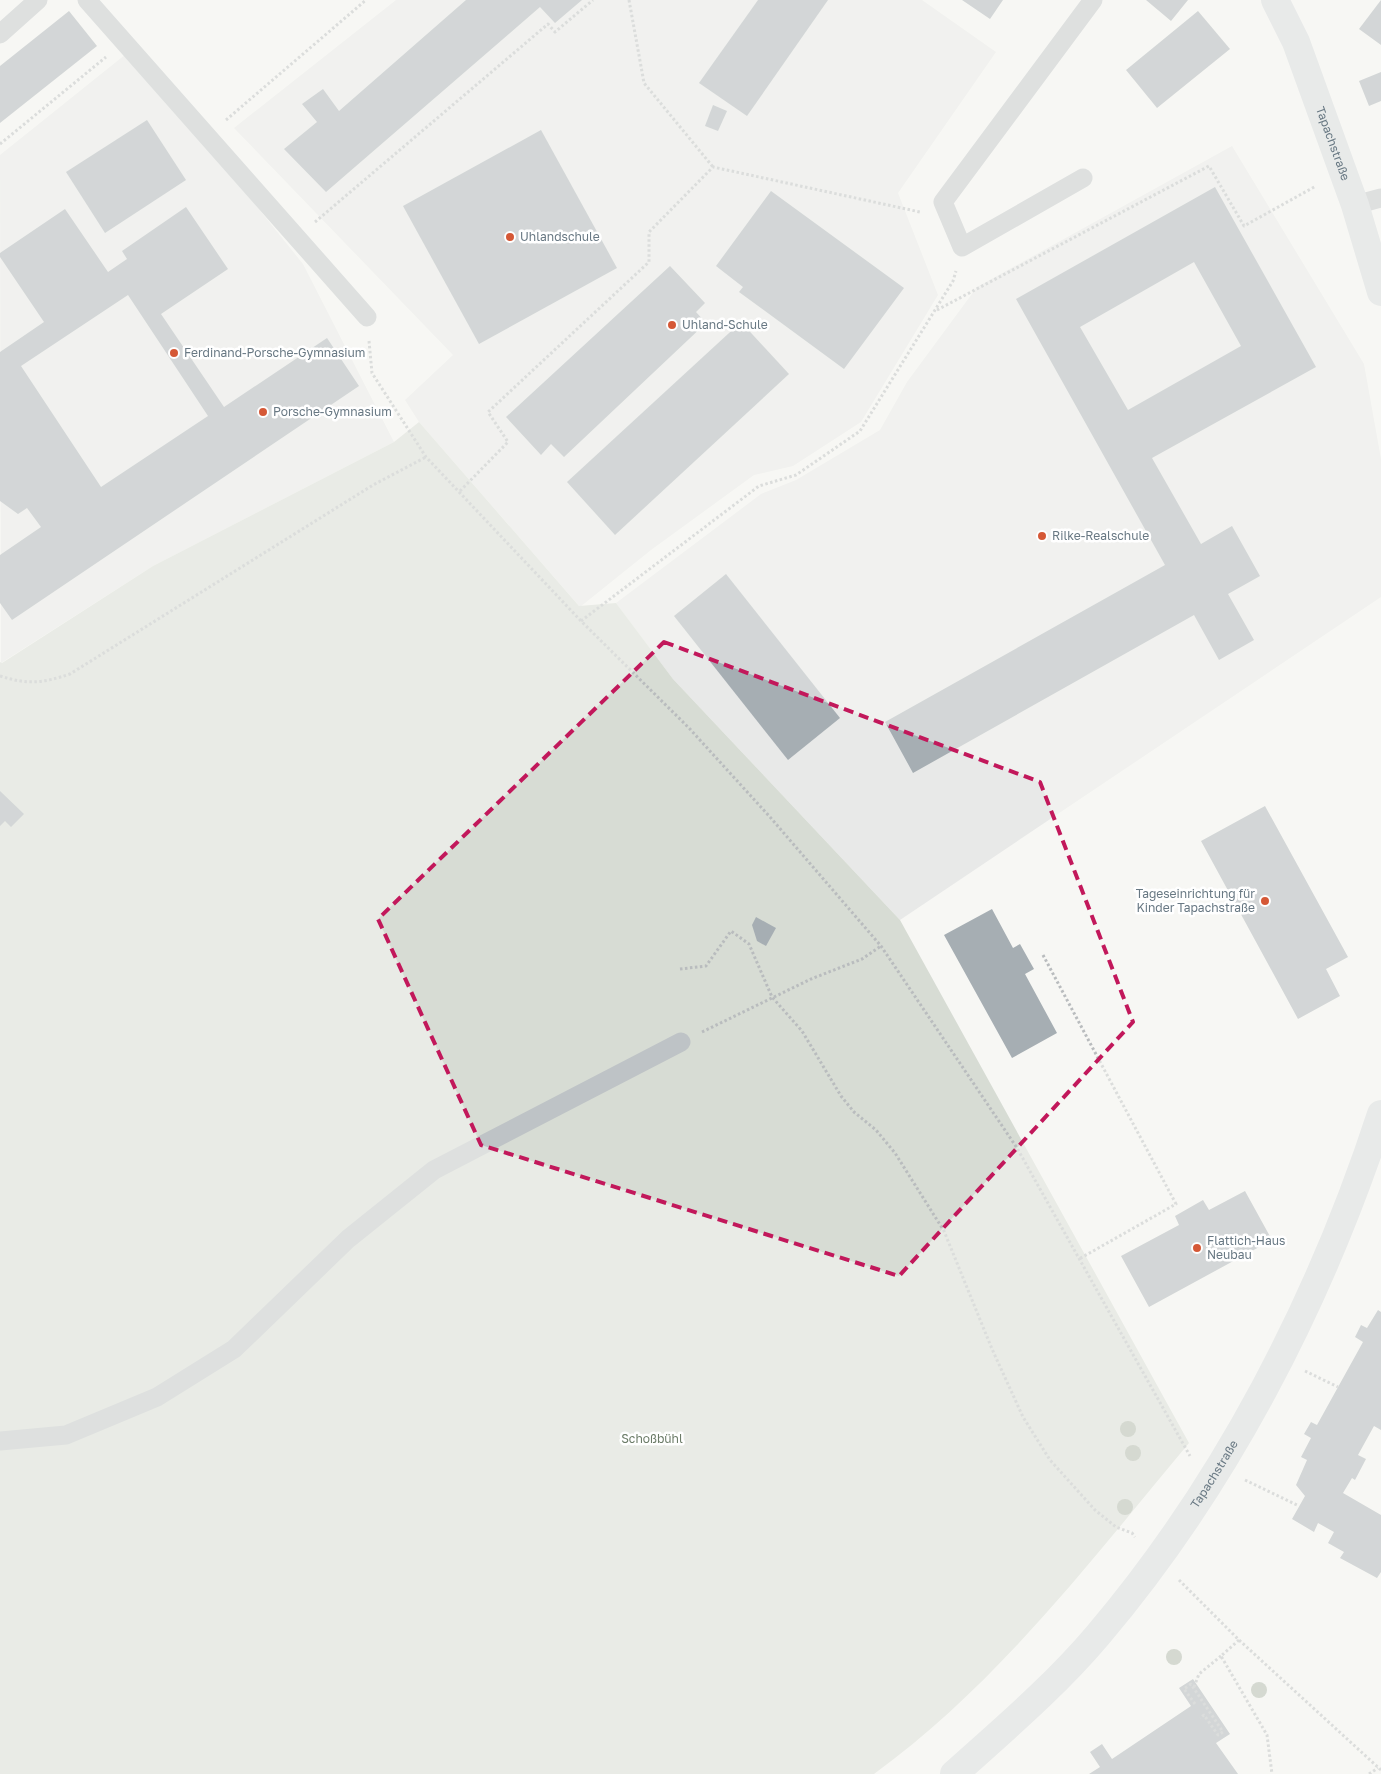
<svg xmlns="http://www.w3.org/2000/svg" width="1381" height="1774" font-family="'Golos Text',sans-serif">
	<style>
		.built { fill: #e8e9e8 }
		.green { fill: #d7dcd4 }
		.building { fill: #a6aeb3; fill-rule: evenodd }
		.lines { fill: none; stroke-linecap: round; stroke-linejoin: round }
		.path { stroke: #b9bcbe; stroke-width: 3; stroke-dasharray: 2.5 2.5; stroke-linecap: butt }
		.service { stroke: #bec3c6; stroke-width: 19 }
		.secondary { stroke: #d5d9dc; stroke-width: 28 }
		.tree { fill: #aab3a6 }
		.marked { fill: none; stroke: #c2185b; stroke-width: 4; stroke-dasharray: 10 6; stroke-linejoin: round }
		.poi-dot { fill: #d55836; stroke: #fff; stroke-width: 2 }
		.labels { text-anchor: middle; stroke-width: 5; stroke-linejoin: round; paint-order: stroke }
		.street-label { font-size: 12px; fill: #687883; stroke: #fff }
		.poi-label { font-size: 12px; fill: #687883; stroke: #fff; text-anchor: start }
		.park-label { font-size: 12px; fill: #6b7b67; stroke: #fff }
	</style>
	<rect width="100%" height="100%" fill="#f7f7f4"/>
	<!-- built -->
	<g class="built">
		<path d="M396,0H922L996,52L898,193L938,295L861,422L793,466L754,475L651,550L580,607L419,422L405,400L453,355L234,128Z"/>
		<path d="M131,50L303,264L394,442L153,566L1,663L0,155Z"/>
		<path d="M1232,146L1364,364L1381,459V597L900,920L673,679L616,603L761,494L796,480L880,430L907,382L977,287Z"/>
	</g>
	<!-- green -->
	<path class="green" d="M419,422L579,606L616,603L673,679L900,920L1189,1443C1092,1559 998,1684 874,1774H0V662L2,663L153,566L394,442Z"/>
	<!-- building -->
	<g class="building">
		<path d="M466,0H582L555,23L540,7L326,192L284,149L317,122L302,104L323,89L339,111Z"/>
		<path d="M758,0H828L747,116L699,83Z"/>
		<path d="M962,0H1003L990,19Z"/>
		<path d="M1146,0H1188L1171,21Z"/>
		<path d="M1381,0V45L1359,29Z"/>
		<path d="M69,11L97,46L0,123V66Z"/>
		<path d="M1198,11L1230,49L1157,108L1126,70Z"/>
		<path d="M1381,72V101L1369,106L1359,81Z"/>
		<path d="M713,105L727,111L718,131L705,126Z"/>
		<path d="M147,120L186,180L105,233L66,172Z"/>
		<path d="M541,130L617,268L479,344L403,206Z"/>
		<path d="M1215,187L1316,367L1152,458L1201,544L1232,526L1260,576L1228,594L1254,640L1219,660L1194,615L913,773L885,722L1165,565L1016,299ZM1194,262L1241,346L1128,410L1080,327Z"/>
		<path d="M771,191L904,288L844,369L739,292L743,287L716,266Z"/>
		<path d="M186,207L228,269L161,314L224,407L327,338L359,386L12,620L0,603V555L41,527L27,508L18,514L0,501V352L44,322L0,257V253L65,209L108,272L127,259L122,251ZM128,295L208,416L101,487L21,366Z"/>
		<path d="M670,266L705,303L696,312L706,323L564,457L551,444L541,455L506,417Z"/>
		<path d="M741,322L789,374L615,535L567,482Z"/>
		<path d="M726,574L840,718L788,760L674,616Z"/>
		<path d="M0,791L24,814L11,827L5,821L0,826Z"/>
		<path d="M1265,806L1348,957L1326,969L1340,996L1298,1019L1201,841Z"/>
		<path d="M992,909L1013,948L1020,944L1034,969L1025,974L1057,1033L1012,1058L944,935Z"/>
		<path d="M756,917L776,928L766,946L757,941L752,925Z"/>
		<path d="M1245,1191L1272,1240L1149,1307L1121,1256L1179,1225L1175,1216L1203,1200L1209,1210Z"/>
		<path d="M1378,1310L1381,1312V1430L1374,1426L1358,1455L1366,1459L1355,1480L1352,1478L1343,1493L1381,1515V1572L1377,1578L1340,1558L1344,1552L1328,1543L1334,1532L1318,1523L1314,1532L1292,1519L1305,1496L1296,1485L1307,1460L1301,1457L1311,1438L1304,1434L1311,1422L1317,1425L1363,1342L1355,1337L1361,1325L1367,1328Z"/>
		<path d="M1193,1679L1230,1734L1216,1743L1238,1774H1089L1100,1767L1090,1752L1102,1744L1112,1759L1191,1706L1179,1688Z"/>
	</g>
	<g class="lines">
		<!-- path -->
		<g class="path">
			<path d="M629,0L644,83L713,167"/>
			<path d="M226,120L366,0"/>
			<path d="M0,144L106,57"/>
			<path d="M315,222L548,24L555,32L593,0"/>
			<path d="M937,310L1209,166L1244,226L1316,186"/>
			<path d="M369,341L372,373L426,457L581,621L689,728L770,817L881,946L1017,1148L1190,1456"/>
			<path d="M460,491L508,442L488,412L649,262V232L713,167L920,212"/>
			<path d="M581,621L759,486L796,475L860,431L953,281L956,271"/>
			<path d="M0,676C28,685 43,683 70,674L373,485L426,457"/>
			<path d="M1043,955L1176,1204L1079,1259"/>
			<path d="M680,969L706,966L731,931L749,944L772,997L802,1031L841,1096L854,1112L876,1130L895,1153L944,1231L992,1349L1023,1417L1050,1460L1095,1510L1116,1527L1132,1533L1135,1537"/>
			<path d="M702,1032L811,979L862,959L881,946"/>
			<path d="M1305,1371L1338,1387"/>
			<path d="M1245,1480L1299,1506"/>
			<path d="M1179,1580L1239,1640L1381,1770"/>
			<path d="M1239,1640L1221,1656L1267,1735L1272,1774"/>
			<path d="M1194,1687L1199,1674L1221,1656"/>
			<path d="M1195,1704L1184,1689L1191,1684L1223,1732L1218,1735L1204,1715L1200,1718"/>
			<path d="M1369,1774L1378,1768"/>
		</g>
		<!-- service -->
		<g class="service">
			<path d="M87,0L367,317"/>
			<path d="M0,34L38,0"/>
			<path d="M1083,178L962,247L943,202L1093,0"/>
			<path d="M1355,205L1381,198"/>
			<path d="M0,1441L66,1435L157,1397L234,1349L348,1239L434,1170L681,1042"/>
		</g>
		<!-- secondary -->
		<g class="secondary">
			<path id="s1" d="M1275,0L1296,42L1355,205L1381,292"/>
			<path id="s2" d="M954,1774C1004,1729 1055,1686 1098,1635C1226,1484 1320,1301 1381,1114"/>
		</g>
	</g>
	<!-- trees -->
	<g class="tree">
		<circle cx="1128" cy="1429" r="8"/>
		<circle cx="1133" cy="1453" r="8"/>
		<circle cx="1125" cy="1507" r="8"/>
		<circle cx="1174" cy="1657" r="8"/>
		<circle cx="1259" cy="1690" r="8"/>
	</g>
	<!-- marked area -->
	<path d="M0 0H1381V1774H0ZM664,642L1040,782L1133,1022L899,1276L481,1145L378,919Z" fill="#f7f7f4" fill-opacity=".55" fill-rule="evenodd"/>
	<path class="marked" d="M664,642L1040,782L1133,1022L899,1276L481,1145L378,919Z"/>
	<!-- markers -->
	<g class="poi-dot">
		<circle cx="510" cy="237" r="5"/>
		<circle cx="672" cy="325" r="5"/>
		<circle cx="174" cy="353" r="5"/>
		<circle cx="263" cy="412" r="5"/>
		<circle cx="1042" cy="536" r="5"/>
		<circle cx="1265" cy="901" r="5"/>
		<circle cx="1197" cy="1248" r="5"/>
	</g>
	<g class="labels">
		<!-- street labels -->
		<g class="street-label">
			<text dy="4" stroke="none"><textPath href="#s1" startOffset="155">Tapachstraße</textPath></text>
			<text dy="4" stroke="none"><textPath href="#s2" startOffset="399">Tapachstraße</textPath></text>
		</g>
		<!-- poi labels -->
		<g class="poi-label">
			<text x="520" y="241">Uhlandschule</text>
			<text x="682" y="329">Uhland-Schule</text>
			<text x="184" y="357">Ferdinand-Porsche-Gymnasium</text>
			<text x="273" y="416">Porsche-Gymnasium</text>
			<text x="1052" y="540">Rilke-Realschule</text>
			<text x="1255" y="898" text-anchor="end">Tageseinrichtung für<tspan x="1255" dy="14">Kinder Tapachstraße</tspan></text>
			<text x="1207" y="1245">Flattich-Haus<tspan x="1207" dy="14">Neubau</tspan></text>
		</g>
		<!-- park labels -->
		<g class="park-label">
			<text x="652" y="1443">Schoßbühl</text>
		</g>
	</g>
</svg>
